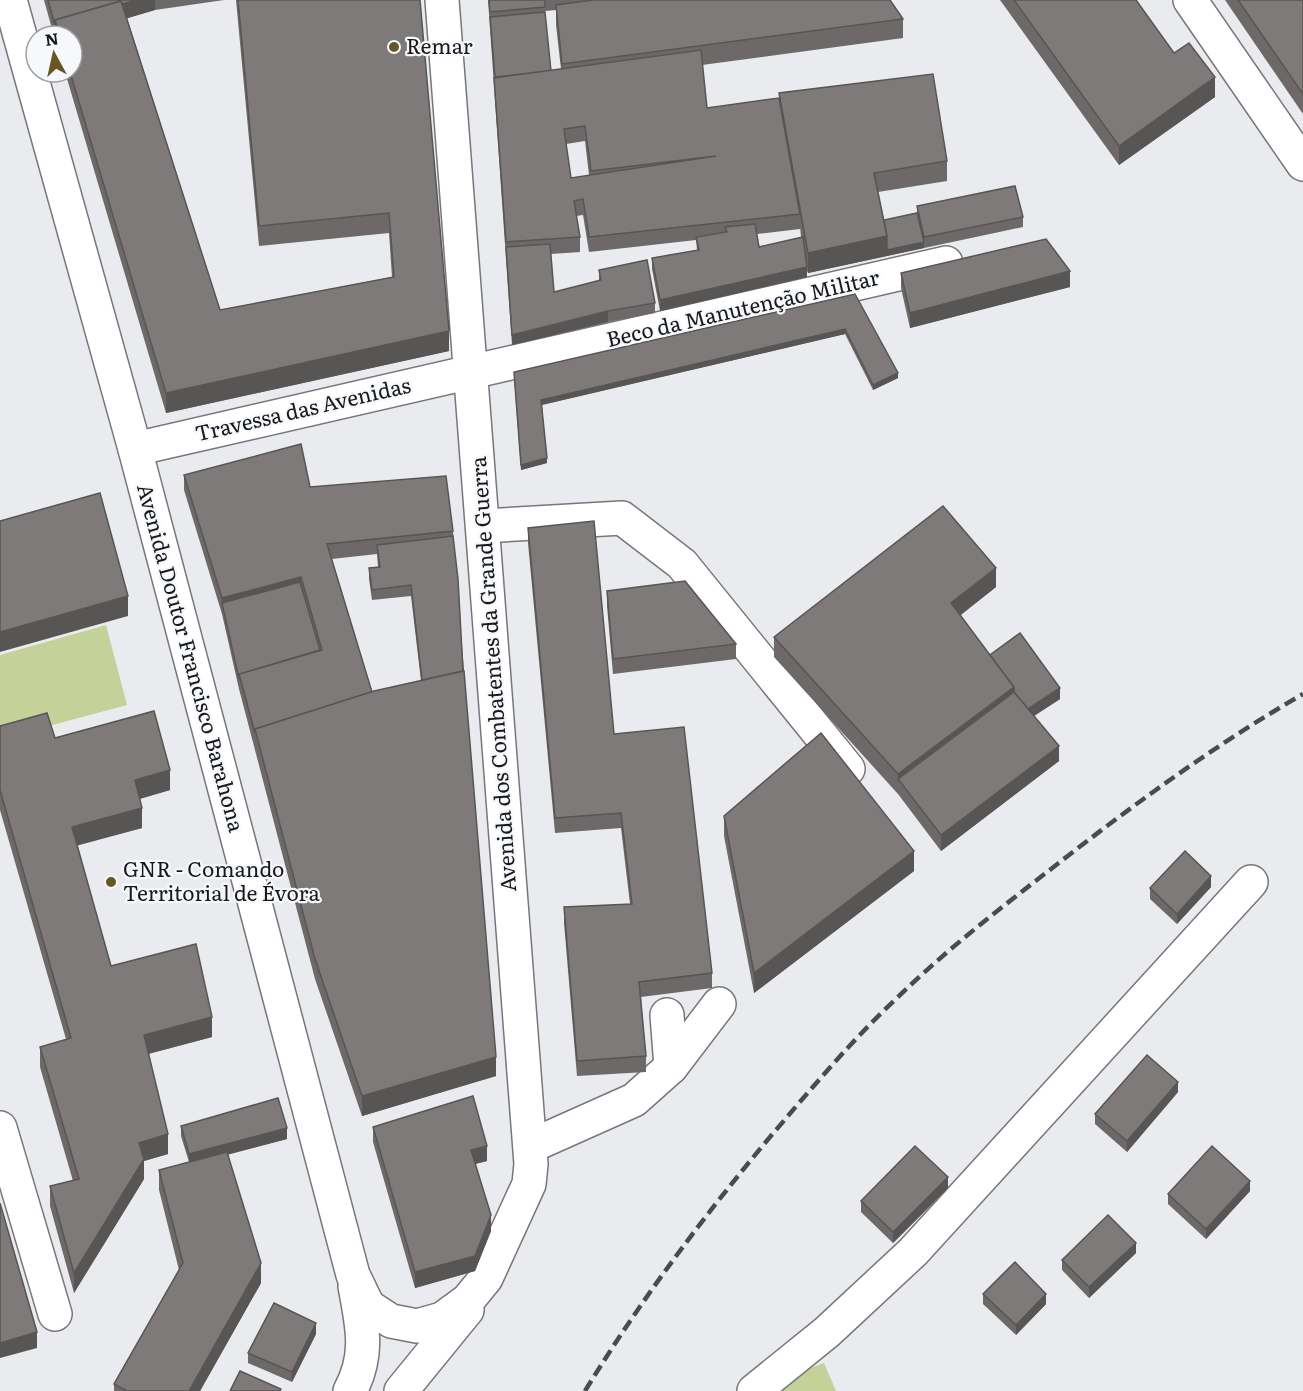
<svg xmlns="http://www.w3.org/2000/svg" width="1303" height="1391" font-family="Literata,serif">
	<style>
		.green { fill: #c4d198 }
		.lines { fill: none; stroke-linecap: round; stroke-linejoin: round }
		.minor-casing { stroke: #77777b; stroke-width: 36 }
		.minor { stroke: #fff; stroke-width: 33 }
		.rail { stroke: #4a4b4d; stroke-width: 4.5; stroke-dasharray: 12 6; stroke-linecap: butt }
		.wall { fill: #6c6968; fill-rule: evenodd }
		.shaded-wall { fill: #585555 }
		.building { fill: #7e7a79; stroke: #585555; stroke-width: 1.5; fill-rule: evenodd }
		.poi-dot { fill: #665724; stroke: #f7f8fc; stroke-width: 2 }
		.labels { text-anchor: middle; stroke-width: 4.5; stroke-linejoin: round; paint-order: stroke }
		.poi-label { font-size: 21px; fill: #18191a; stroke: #f7f8fc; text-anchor: start }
		.street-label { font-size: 21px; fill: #18191a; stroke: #f7f8fc }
	</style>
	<rect width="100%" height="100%" fill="#eaebee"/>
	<!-- green -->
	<g class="green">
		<path d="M106,625L127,705L0,739V655Z"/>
		<path d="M824,1363L836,1391H781L805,1370Z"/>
	</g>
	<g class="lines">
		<!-- minor casing -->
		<g class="minor-casing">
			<g id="minor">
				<path d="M10,0L135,449L353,1275L368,1306L391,1321L417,1326L442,1319L468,1300L486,1278L529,1184L531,1164L442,0"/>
				<path d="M1190,0L1303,164"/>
				<path d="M135,449L946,263"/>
				<path d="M483,526L622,518L682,564L848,769"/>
				<path d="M667,1015L671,1067"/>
				<path d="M0,1128L55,1314"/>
				<path d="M531,1146L634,1100L671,1067L719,1004"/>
				<path d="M350,1391C370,1354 362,1325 355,1286"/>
				<path d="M401,1391L467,1310"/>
				<path d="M754,1391L827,1332L913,1252L1251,882"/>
			</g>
		</g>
		<!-- minor -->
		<use href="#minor" class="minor"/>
		<!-- rail -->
		<path class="rail" d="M585,1391C640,1301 703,1217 770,1137C811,1089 851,1041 897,998C950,946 1010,901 1069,855C1144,797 1220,742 1303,694"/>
	</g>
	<!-- wall -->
	<g class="wall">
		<path d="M44,0H224L155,10L127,18L220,310L392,277L389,233L259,246L236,0H420L449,351L166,413L65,72H72V36H54Z"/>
		<path d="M488,0H890L903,19V38L702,65L707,108L779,98V93L947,161V181L878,192L884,220L917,213V206L1023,217V227L924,248L808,273L807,271V277L660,311L652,269V258L697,250L696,240L589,252L583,215L576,216L580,237V252L551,254L554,292L599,281V270L655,303V313L608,322L512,345ZM556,10V25L561,69L551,71L545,11ZM585,141L589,175L571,178L566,144ZM800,227L801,237L759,247L757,234L800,229Z"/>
		<path d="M1000,0H1136L1174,53L1215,97L1119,165Z"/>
		<path d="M1225,0H1303V114Z"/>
		<path d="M901,273L1070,287L910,328L901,288Z"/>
		<path d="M855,294L898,378L873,390L845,334L542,405L547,463L521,470L514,377Z"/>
		<path d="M184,475L310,487L453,531L496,1076L362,1116L315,979L239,689L222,614L184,490ZM377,554L378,567L369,568V579L372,600L411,596L421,681L372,692L332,559Z"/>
		<path d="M528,528L712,973V988L641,997L646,1056V1072L577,1076L564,923V907L630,904L621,828L555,833L528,543Z"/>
		<path d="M996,587L961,615L990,655L1060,699L1034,716L1059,761L941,851L898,794L774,657V637Z"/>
		<path d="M607,591L736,644V659L613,674L607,606Z"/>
		<path d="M0,726L55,738L170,790L140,799L142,828L77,845L111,966L212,1037L148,1054L168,1154L144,1161V1179L74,1293L50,1206V1186L73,1181L40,1067V1047L66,1039L0,810Z"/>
		<path d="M724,816L914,871L754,993L724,836Z"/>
		<path d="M1211,887L1177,924L1150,899V888Z"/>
		<path d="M1178,1092L1127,1152L1095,1124V1114Z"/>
		<path d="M181,1126L287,1139L228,1154L261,1283L200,1391H114V1384L179,1270L159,1190V1170L189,1162L181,1136Z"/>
		<path d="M373,1127L487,1161L475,1164L491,1231L475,1271L415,1288L373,1142Z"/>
		<path d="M948,1188L893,1243L861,1212V1201Z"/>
		<path d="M1250,1191L1206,1239L1168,1204V1194Z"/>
		<path d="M1136,1253L1089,1298L1062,1270V1260Z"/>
		<path d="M983,1294L1046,1304L1016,1335L983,1304Z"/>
		<path d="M316,1334L292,1382L248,1363V1353Z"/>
	</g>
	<!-- shaded-wall -->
	<g class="shaded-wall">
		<path d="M137,0H155V10L68,36L56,24Z"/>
		<path d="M1215,77V97L1119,165V146Z"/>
		<path d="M887,236L924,242V248L808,273V253Z"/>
		<path d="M807,267V277L660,311V300Z"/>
		<path d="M1070,271V287L910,328V313Z"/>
		<path d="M608,311V322L512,345V335Z"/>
		<path d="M845,329V334L541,405V400Z"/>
		<path d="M449,331V351L166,413V393Z"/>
		<path d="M898,373V378L873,390V385Z"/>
		<path d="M547,458V463L521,470V465Z"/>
		<path d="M996,568V587L951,622V603Z"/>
		<path d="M301,577V592L222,603V598Z"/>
		<path d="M128,596V616L0,652V632Z"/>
		<path d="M1014,687V707L898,779V774Z"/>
		<path d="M1060,688V699L1026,721V711Z"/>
		<path d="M1059,746V761L941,851V835Z"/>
		<path d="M170,770V790L135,800V780Z"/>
		<path d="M142,808V828L72,847V827Z"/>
		<path d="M914,851V871L754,993V973Z"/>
		<path d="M1211,876V887L1177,924V914Z"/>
		<path d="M212,1017V1037L144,1055V1035Z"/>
		<path d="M496,1057V1076L362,1116V1096Z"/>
		<path d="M1178,1082V1092L1127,1152V1141Z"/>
		<path d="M287,1128V1139L189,1165V1154Z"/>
		<path d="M168,1134V1154L144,1161V1179L74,1293V1273L139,1143Z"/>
		<path d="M487,1146V1161L471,1165V1150Z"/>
		<path d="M948,1177V1188L893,1243V1232Z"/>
		<path d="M1250,1181V1191L1206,1239V1229Z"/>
		<path d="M491,1215V1231L475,1271L415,1288V1272Z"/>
		<path d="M1136,1243V1253L1089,1298V1287Z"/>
		<path d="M261,1263V1283L200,1391H189Z"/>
		<path d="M1046,1294V1304L1016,1335V1325Z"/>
		<path d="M316,1323V1334L292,1382V1372Z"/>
		<path d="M37,1332V1348L0,1358V1343Z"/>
	</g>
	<!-- building -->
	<g class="building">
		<path d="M48,0H137L122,4L121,1L55,20V25Z"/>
		<path d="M238,0H420L449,331L166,393L70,72H72V36H60L55,20L121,1L220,310L394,277L389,213L259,226Z"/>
		<path d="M489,0H545V7L490,12Z"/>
		<path d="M593,0H890L903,19L562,64L556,5Z"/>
		<path d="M1014,0H1136L1174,53L1189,43L1215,77L1119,146Z"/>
		<path d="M1238,0H1303V94Z"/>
		<path d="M545,12L551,71L495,77L490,17Z"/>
		<path d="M701,50L707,108L779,98L800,214L589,237L583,199L574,201L580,237L506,242L494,78ZM585,126L591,171L716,156L571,178L564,129Z"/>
		<path d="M933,74L947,161L874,173L887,236L808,253L779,93Z"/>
		<path d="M1015,186L1023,217L924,237L917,206Z"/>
		<path d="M917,213L924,242L887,250V236L884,220Z"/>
		<path d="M755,224L759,247L803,237L807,267L660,300L652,258L699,250L696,237L727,232L725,227Z"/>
		<path d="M1046,239L1070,271L910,313L901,273Z"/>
		<path d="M550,244L554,292L601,280L599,270L647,260L655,303L608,311L512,335L506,247Z"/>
		<path d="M855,294L898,373L873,385L845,329L541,400L547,458L521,465L514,372Z"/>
		<path d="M301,444L310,487L446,476L453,531L327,544L372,692L255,729V733L239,674L322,650L301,577L222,598L184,475Z"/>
		<path d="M100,493L128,596L0,632V521Z"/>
		<path d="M943,506L996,568L951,603L1014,687L898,774L774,637Z"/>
		<path d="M594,521L614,734L684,727L712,973L639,982L646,1056L577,1061L564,907L632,904L621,813L555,818L528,528Z"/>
		<path d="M453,536L458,579L463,671L422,680L411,585L372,590L369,568L380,567L377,545Z"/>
		<path d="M685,581L736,644L613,659L607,591Z"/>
		<path d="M300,582L320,650L239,674V679L222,603Z"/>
		<path d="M1020,633L1060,688L1028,709L1014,692V687L990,655Z"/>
		<path d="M464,671L496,1057L362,1096L315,959L255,729L374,691Z"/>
		<path d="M1014,692L1059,746L941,835L898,779Z"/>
		<path d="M154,711L170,770L135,780L142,808L72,827L111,966L196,944L212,1017L144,1035L168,1134L139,1143L144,1159L74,1273L50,1186L79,1179L40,1047L71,1038L0,790V726L47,713L55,738Z"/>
		<path d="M821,733L914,851L754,973L724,816Z"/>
		<path d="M1185,851L1211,876L1177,914L1150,888Z"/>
		<path d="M1147,1055L1178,1082L1127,1141L1095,1114Z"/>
		<path d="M473,1096L487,1146L471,1150L491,1215L475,1256L415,1272L373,1127Z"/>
		<path d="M278,1098L287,1128L189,1154L181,1126Z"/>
		<path d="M915,1146L948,1177L893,1232L861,1201Z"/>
		<path d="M1212,1146L1250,1181L1206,1229L1168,1194Z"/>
		<path d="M227,1152L261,1263L189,1391H127L114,1384L183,1263L159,1170Z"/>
		<path d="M0,1203L37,1332L0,1343Z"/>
		<path d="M1108,1215L1136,1243L1089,1287L1062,1260Z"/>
		<path d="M1015,1262L1046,1294L1016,1325L983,1294Z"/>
		<path d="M274,1303L316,1323L292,1372L248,1353Z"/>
		<path d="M240,1371L281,1389L280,1391H230Z"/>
	</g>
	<!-- markers -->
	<g class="poi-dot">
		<circle cx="394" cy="47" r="6"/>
		<circle cx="111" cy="882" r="6"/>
	</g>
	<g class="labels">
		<!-- poi labels -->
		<g class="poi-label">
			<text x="406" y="54">Remar</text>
			<text x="123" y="877">GNR - Comando<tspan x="123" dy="24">Territorial de Évora</tspan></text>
		</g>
		<!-- street labels -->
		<g class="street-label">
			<text transform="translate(743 309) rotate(-13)" y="7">Beco da Manutenção Militar</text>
			<text transform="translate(303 410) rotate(-13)" y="7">Travessa das Avenidas</text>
			<text transform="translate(190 658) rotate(75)" y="7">Avenida Doutor Francisco Barahona</text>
			<text transform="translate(494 674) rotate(-94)" y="7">Avenida dos Combatentes da Grande Guerra</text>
		</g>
	</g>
	<!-- north arrow -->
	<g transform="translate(54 54) rotate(352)"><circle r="28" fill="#f7f8fc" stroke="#9e9fa2" stroke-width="1.5"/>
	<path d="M0-4.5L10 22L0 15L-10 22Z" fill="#665724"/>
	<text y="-9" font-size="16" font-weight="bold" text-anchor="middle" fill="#18191a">N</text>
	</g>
</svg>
